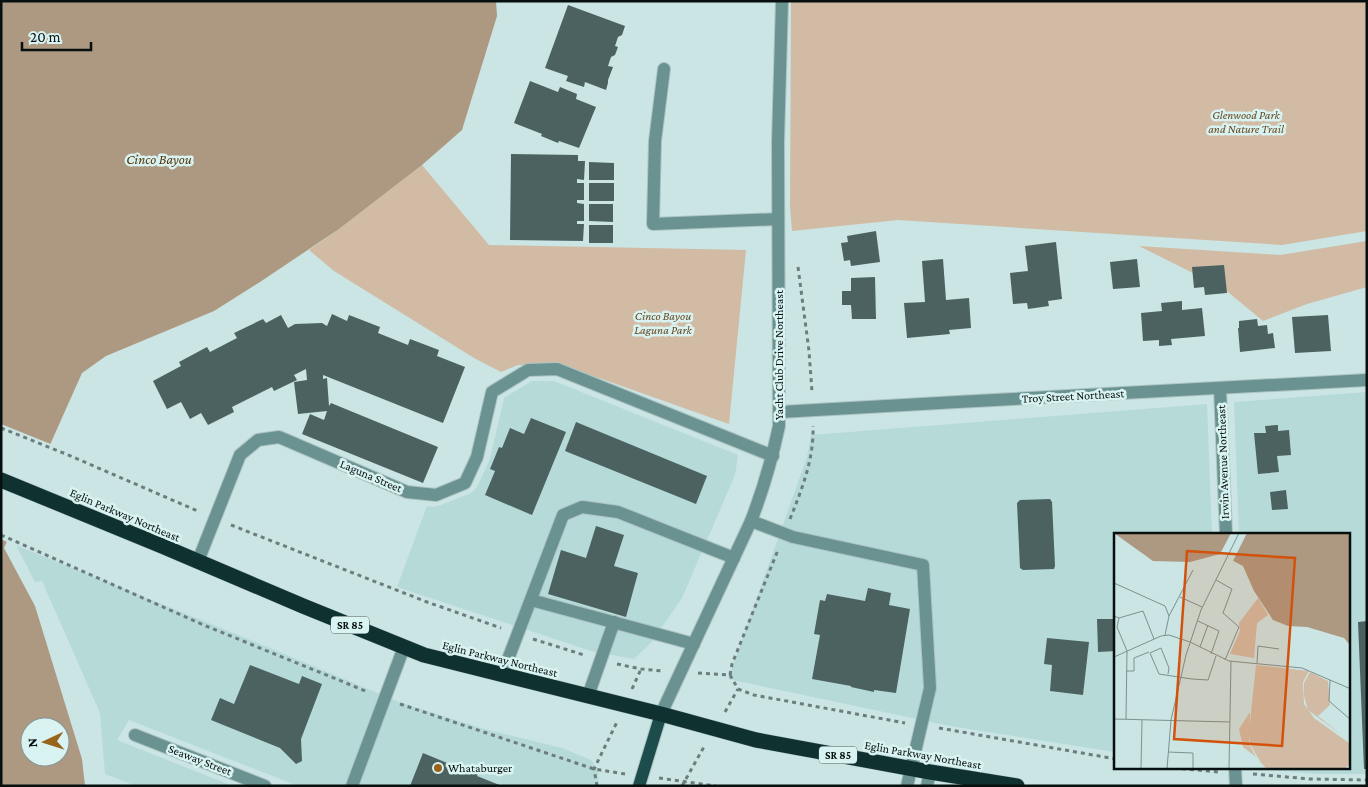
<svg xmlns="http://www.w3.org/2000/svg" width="1368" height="787" font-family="'Crimson Pro',serif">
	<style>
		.built { fill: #b6dad8 }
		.green { fill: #d1bba4 }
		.water { fill: #ad9881; fill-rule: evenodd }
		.pier { fill: #cbe5e4 }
		.building { fill: #4b6261 }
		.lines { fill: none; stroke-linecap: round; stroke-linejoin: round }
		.minor-casing { stroke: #acc3c2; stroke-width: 14 }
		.major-casing { stroke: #acc3c2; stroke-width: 14 }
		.highway-casing { stroke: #acc3c2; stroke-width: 16 }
		.path { stroke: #6b7d7c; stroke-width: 3; stroke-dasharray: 4 4; stroke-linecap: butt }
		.minor { stroke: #699290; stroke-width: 12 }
		.major { stroke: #1c4c4b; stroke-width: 12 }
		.highway { stroke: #0f3231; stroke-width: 15 }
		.poi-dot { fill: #98631a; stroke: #d8f3f1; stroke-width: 2 }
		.labels { text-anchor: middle; stroke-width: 5; stroke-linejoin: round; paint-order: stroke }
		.shield { fill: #d8f3f1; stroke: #465453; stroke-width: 1 }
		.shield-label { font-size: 11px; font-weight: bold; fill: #07100f }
		.park-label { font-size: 12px; font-style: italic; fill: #67471f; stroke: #d8f3f1 }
		.street-label { font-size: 12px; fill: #07100f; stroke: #d8f3f1 }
		.poi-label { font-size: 12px; fill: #07100f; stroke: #d8f3f1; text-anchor: start }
		.water-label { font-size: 14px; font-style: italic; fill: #54350a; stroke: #d8f3f1 }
		.inset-road { fill: none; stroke: #7d908f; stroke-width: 1 }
		.view { fill: #d2520c; fill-opacity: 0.15; stroke: #d2520c; stroke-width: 2.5 }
		.inset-edge { fill: none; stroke: #07100f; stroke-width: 2.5 }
	</style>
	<rect width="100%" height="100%" fill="#cbe5e4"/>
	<!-- built -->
	<g class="built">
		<path d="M532,381H554L738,455L735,475L682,598L651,643L634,659L591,651L397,587L427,506L433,507L441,505L471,493L477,487L490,459L504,398Z"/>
		<path d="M1367,392V774H1318L1250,768H1349V534H1239L1234,402Z"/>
		<path d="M1207,404L1212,534H1116L1115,752L950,726L728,679L807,457L811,435Z"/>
		<path d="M18,546L270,648L399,702L484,729L562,748L591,760L598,769L599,786H298L129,720L117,740L233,786H136L105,774L100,713L42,581L35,582L17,547Z"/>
	</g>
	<!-- green -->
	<g class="green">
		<path d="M791,1H1367V231L1282,245L898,220L792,231L790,207Z"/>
		<path d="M422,165L489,245L746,250L729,424L599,378L556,365H518L501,372L474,358L334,271L309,250L339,229Z"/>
		<path d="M1367,241V287L1307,304L1263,321L1223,288L1139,246L1280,255Z"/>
	</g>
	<!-- water -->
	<path class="water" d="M1,1H496L497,16L462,130L422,165L339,229L260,282L214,311L106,356L82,373L4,548L35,606L82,759L85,786H1ZM30,727H60V757H30Z"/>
	<!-- pier -->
	<path class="pier" d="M1,424L53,445L9,543L1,539Z"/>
	<!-- building -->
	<g class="building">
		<path d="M568,5L625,26L622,35L618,37L615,46L618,47L615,55L611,57L608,66L613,67L608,80V83L606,90L585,82L584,87L566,81L568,76L545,68Z"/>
		<path d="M530,81L558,92L560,87L577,94L576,99L596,107L579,148L559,141L558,143L541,136L542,134L514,123Z"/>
		<path d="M511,154L578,155V161H585L584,180L577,179V183H584V200H577V203L584,204V221H577V224H584L583,241L510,240Z"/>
		<path d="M589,162L614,163V180H589Z"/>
		<rect x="589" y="183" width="25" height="18"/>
		<path d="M589,204H613V222L589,221Z"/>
		<rect x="589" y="225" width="24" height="18"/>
		<path d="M876,231L880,262L851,266L850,260L844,261L841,243L848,242L847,236Z"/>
		<path d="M1056,242L1062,299L1048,301L1049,306L1028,309L1027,303L1013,304L1010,273L1028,271L1025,246Z"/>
		<path d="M943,259L946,300L969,298L971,328L949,330L950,334L907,338L904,303L925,302L922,261Z"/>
		<path d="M1137,259L1140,287L1113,289L1110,262Z"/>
		<path d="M1224,265L1227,293L1205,295L1204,287L1194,288L1192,267Z"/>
		<path d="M875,277L876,319H852L851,305H842V291H851V278Z"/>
		<path d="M1182,301V310L1202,308L1205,336L1171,339L1172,345L1159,346V340L1143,341L1141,313L1162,311L1161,303Z"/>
		<path d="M332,314L347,321L349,315L380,327L378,333L408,345L410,339L439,350L437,356L465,367L443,423L323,375V379L327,378L329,406L331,403L438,447L423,483L302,434L310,414L324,420L327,411L298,414L294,382L307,380L306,369L294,375L297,380L274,391L272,387L232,407L234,412L208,425L201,413L190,419L181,402L167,409L153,381L181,366L179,362L207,347L210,352L237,338L234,333L263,319L266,323L281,315L288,328L295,324L322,323L327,326Z"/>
		<path d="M1328,315L1331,351L1295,353L1292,317Z"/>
		<path d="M1257,319L1258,326L1267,325L1268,334L1273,333L1275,348L1240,352L1238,328H1239V321Z"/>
		<path d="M531,418L566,432L532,515L485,495L495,471L490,469L499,447L502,448L510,428L524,434Z"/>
		<path d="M576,422L707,476L696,504L565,451Z"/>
		<path d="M1278,425V431L1289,430L1291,455L1277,456L1279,472L1258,474L1254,433H1266L1265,426Z"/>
		<path d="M1286,490L1288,509L1272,510L1270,492Z"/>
		<path d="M1050,499L1052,502L1055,566L1054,569L1023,570L1020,568L1017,503L1020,500Z"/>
		<path d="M596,526L624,535L614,566L638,573L626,617L548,594L561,550L586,558Z"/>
		<path d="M868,588L891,593L889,605L910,609L896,693L874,690V692L851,687V686L812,679L820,635L814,634L820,600L825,601L827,594L865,601Z"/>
		<path d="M1097,619H1116V651L1098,652Z"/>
		<path d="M1367,621V769H1364L1358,622Z"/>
		<path d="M1047,638L1089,642L1083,695L1050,691L1052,665L1044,664Z"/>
		<path d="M250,665L299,684L302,676L322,684L301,739L302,761L296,764L280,748L211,720L220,698L234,704Z"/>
		<path d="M423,753L464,770L466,766L479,772L477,776L502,786H410Z"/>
	</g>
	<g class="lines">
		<!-- minor casing -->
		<g class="minor-casing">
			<g id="minor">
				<path d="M664,69L655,141L653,224L778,219"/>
				<path d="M1220,389L1226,534"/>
				<path d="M780,412L957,402L1367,380"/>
				<path d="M751,521L793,537L923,565L930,688L907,786"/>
				<path d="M198,561L240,455L258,440L279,437L407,492L436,495L465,483L477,457L492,392L528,370L557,369L773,456"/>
				<path d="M531,600L694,644"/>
				<path d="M502,675L563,515L582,507L618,512L734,558"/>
				<path d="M588,696L614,622"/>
				<path d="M661,714L751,521C763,490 772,459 779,426L778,141L782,1"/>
				<path d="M135,735L265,786"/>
				<path d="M1235,768L1236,786"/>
				<path d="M352,786L404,647"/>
				<path d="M927,786L930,772"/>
			</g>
		</g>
		<!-- major casing -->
		<g class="major-casing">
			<path id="major" d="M639,786L661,714"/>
		</g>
		<!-- highway casing -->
		<g class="highway-casing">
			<path id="highway" d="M1,480L162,546L303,606L424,655L661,714L756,740L930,772L1017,786"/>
		</g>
		<!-- path -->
		<g class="path">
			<path d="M798,267L809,351L812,392"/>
			<path d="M1,428L66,454L200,512"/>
			<path d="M790,519C802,489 814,459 813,426"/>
			<path d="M231,525L427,602L501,628"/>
			<path d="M1,535L206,626L368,692"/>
			<path d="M533,639L584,655"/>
			<path d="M617,664L641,669L662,671"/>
			<path d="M698,673L730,675L738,689L754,695L905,723"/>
			<path d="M730,675L732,664L778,550"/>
			<path d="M632,689L641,669"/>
			<path d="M400,704L594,769L625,774"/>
			<path d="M725,712L738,689"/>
			<path d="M939,728L1116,759"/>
			<path d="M1174,768L1219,772"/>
			<path d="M1253,774L1310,779L1367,780"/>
			<path d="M659,778L716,786"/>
			<path d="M597,786L594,769L617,722"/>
			<path d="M682,786L705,745"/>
		</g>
		<!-- minor -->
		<use href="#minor" class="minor"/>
		<!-- major -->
		<use href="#major" class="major"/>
		<!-- highway -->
		<use href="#highway" class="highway"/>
	</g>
	<!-- markers -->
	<circle class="poi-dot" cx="438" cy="768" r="5"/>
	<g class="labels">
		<!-- shield labels -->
		<g class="shield">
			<rect x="331" y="616.5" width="38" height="17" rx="4"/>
			<rect x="819" y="746.5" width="38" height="17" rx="4"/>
		</g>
		<g class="shield-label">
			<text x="350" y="629">SR 85</text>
			<text x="838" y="759">SR 85</text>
		</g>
		<!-- park labels -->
		<g class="park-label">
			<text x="1246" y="119">Glenwood Park<tspan x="1246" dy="14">and Nature Trail</tspan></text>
			<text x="663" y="320">Cinco Bayou<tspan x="663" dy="14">Laguna Park</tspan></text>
		</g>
		<!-- street labels -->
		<g class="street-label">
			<text transform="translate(779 355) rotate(-90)" y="4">Yacht Club Drive Northeast</text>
			<text transform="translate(1073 396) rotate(-3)" y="4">Troy Street Northeast</text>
			<text transform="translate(1223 462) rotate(-92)" y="4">Irwin Avenue Northeast</text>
			<text transform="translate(371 476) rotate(23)" y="4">Laguna Street</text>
			<text transform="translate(125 515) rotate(23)" y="4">Eglin Parkway Northeast</text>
			<text transform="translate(500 659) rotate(14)" y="4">Eglin Parkway Northeast</text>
			<text transform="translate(923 755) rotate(10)" y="4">Eglin Parkway Northeast</text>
			<text transform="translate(200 760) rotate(21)" y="4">Seaway Street</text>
		</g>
		<!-- poi labels -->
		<g class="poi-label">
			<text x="448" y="772">Whataburger</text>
		</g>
		<!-- water labels -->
		<g class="water-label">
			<text x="159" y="164">Cinco Bayou</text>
		</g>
	</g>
	<!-- overview -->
	<g transform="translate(1114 533)">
		<rect width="236" height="236" fill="#cbe5e4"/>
		<path d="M144,65L154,82L143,90L140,125L116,121L126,98L125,90ZM142,132L195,138L189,149L190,171L200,185L235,210L236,231L230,236H153L147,230L136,211L135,199ZM196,139L214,148L216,172L204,183L229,203L194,177L190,163V150ZM136,179L135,211L142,224L129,214L125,196Z" fill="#d1bba4"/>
		<path d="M0,0H236V112L230,105L193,94L174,93L159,87L140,58L129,33L106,21L76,29L39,28Z" fill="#ad9881"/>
		<path d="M117,0H133L118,30L105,23Z" fill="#cbe5e4"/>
		<path class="inset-road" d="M102,47L118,56L109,80L125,94L111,127M0,50L51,73L55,83M66,64L88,74M0,83L5,85L3,94L13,118L12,186M5,85L29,78L40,106M84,88L105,98L97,121M51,102L55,83L79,37M76,109L115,128L188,135L237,156M86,114L94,92M0,124L47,103L55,102L76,109M143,130L144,113L165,116M12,138H20V125L35,119M54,141L55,135L47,115L36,120L45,141L78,146L94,147L102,123M216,147L215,168L237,187M0,186L116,189M54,219L79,220V236M27,236L28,187M53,236L57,187L72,122L87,77L125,0M115,236L117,128"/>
		<path class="view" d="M73,18L181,25L168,213L60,206Z"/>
		<rect width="236" height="236" class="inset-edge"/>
	</g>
	<!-- border -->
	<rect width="1368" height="787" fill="none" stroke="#07100f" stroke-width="5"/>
	<!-- north arrow -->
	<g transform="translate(45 742) rotate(266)"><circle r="24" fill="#d8f3f1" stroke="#849897"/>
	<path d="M0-4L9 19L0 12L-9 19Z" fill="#98631a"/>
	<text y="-8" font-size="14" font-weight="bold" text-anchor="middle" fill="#07100f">N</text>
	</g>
	<!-- scale -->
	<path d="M22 42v8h69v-8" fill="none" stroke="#07100f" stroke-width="2.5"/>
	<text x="30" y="42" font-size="15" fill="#07100f" stroke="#d8f3f1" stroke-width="4" paint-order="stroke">20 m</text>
</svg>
